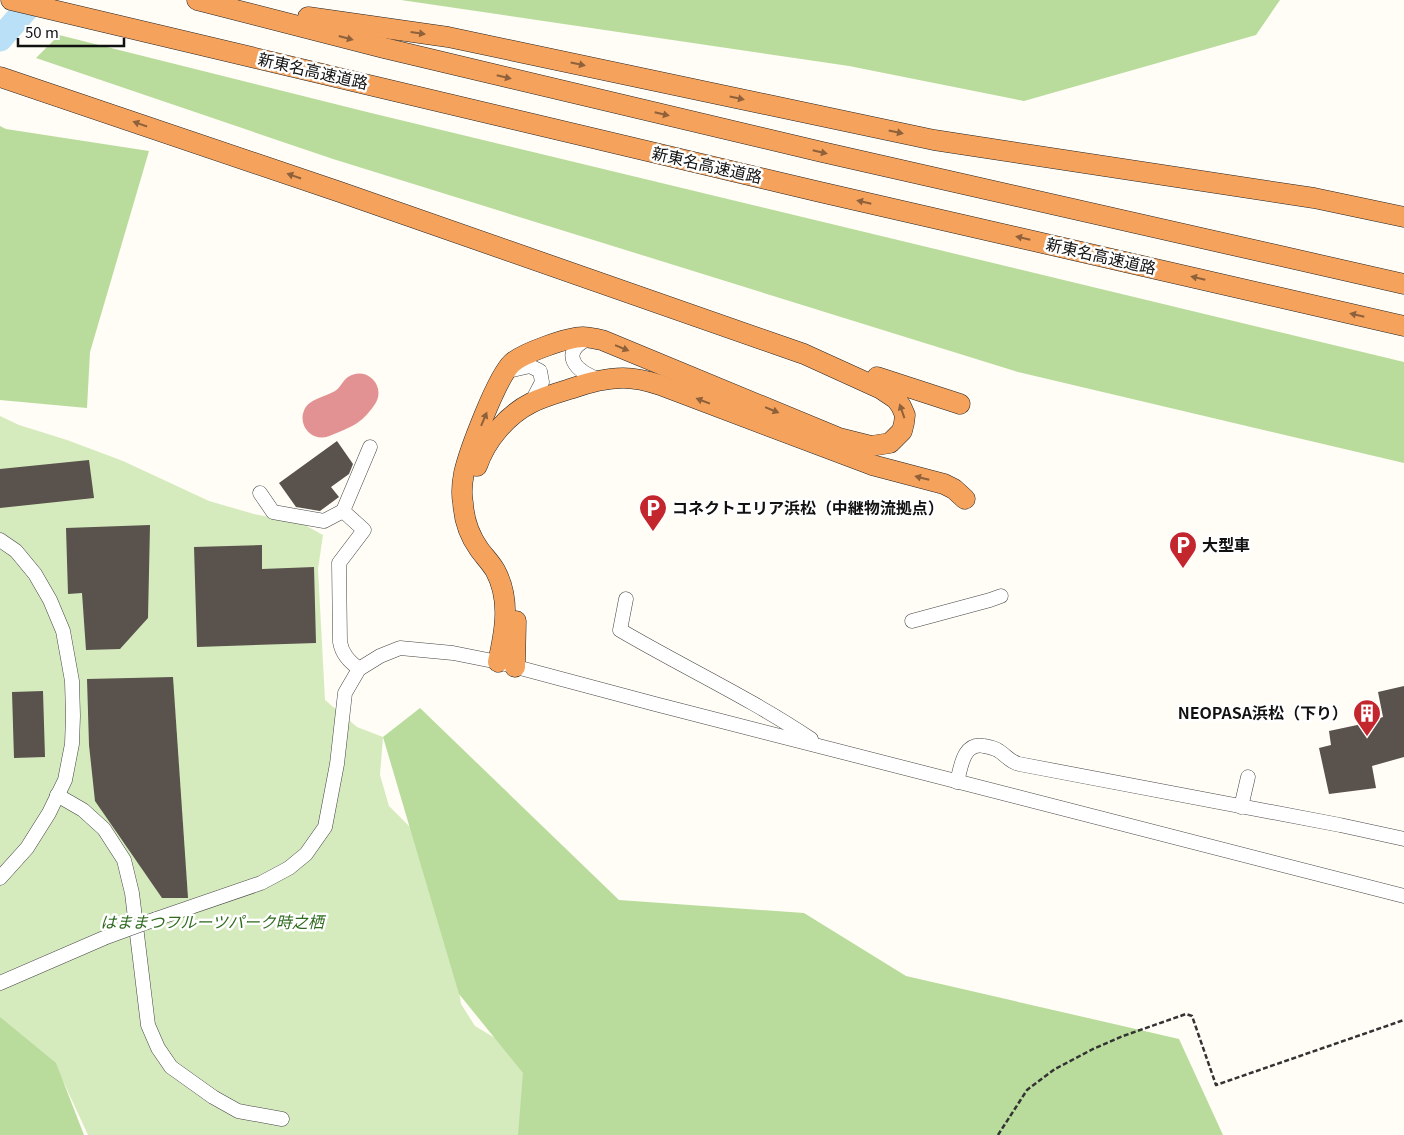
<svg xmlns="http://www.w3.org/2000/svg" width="1404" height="1135" font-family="Georgia,'Noto Sans JP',serif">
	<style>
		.green { fill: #d5ebbd }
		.forest { fill: #b9dc9c }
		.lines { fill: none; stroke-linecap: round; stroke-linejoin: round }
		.river { stroke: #b9e0f7; stroke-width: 25 }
		.taxiway { stroke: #e29292; stroke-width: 39 }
		.building { fill: #5a524d }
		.minor-casing { stroke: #444; stroke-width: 15 }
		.highway-casing { stroke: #222; stroke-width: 21 }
		.path { stroke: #333; stroke-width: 2.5; stroke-dasharray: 5 2.5; stroke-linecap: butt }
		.minor { stroke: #fff; stroke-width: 14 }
		.highway { stroke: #f5a25d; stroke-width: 20 }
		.minor-bridge-casing { stroke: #444; stroke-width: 15; stroke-linecap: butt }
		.minor-bridge { stroke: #fff; stroke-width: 14 }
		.oneway { fill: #8e613b }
		.labels { text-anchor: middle; stroke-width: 5; stroke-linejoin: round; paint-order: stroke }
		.street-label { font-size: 16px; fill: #111; stroke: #fff }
		.poi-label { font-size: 16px; font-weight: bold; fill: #111; stroke: #fff; text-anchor: start }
		.park-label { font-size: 16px; font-style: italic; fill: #2f6b1f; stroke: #fff }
	</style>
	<rect width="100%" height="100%" fill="#fffdf5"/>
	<!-- green -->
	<path class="green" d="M0,416L19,425L67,440L123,461L209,501L254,514L303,524L323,535L318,569L325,700L357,727L383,737L380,775L389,806L410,827L455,965L461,1004L475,1026L500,1041L520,1062L527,1086L521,1135H88L64,1083L38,1050L0,1028Z"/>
	<!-- forest -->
	<g class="forest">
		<path d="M401,0H1280L1256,35L1024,101L849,66Z"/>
		<path d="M59,35L367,112L1404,362V463L1018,372L333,159L36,58Z"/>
		<path d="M0,126L6,129L149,151L90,352L87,408L0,400Z"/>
		<path d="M420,708L619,900L804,913L906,976L1179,1039L1223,1135H518L523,1073L459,994L383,737Z"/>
		<path d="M0,1017L56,1063L84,1135H0Z"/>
	</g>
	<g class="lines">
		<!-- river -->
		<path class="river" d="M0,39L34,0"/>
		<!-- taxiway -->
		<path class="taxiway" d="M322,418C340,410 348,410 359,393"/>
	</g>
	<!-- building -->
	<g class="building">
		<path d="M337,441L353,464L349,474L331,487L339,497L320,511L296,507L279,483Z"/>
		<path d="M89,460L94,498L0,508V469Z"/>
		<path d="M150,525L148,618L120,649L86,650L82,593L68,594L66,528Z"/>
		<path d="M262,545V569L314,567L316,643L197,647L194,547Z"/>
		<path d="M173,677L188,898H162L95,801L89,745L87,679Z"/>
		<path d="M1404,686V757L1372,766L1376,788L1329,794L1319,748L1331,745L1329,731L1362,724L1383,717L1378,692Z"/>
		<path d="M43,691L45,757L14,758L12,692Z"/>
	</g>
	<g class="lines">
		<!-- minor casing -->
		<g class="minor-casing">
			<g id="minor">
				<path d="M590,338C557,352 576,373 601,380"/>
				<path d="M508,371L530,366L540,371L542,382L531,403"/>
				<path d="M260,493L273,512L324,521L343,511"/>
				<path d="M0,540L16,551L35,574L50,600L63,631L72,681L73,716L72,744L65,780L49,813L27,848L0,878"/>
				<path d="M626,599L620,630C683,667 750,698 811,739"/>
				<path d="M912,621L990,600L1001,596"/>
				<path d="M359,669C349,661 342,654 340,642L339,563L364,530L343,511L370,447"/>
				<path d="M957,782C961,767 963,742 984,746C990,747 995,748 999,751C1007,756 1010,762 1019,764L1340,825L1404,839"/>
				<path d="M57,795L83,810L104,829L124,860L132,893L148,1025L158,1048L171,1067L213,1097L238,1111L282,1119"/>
				<path d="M1241,807L1248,777"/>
				<path d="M156,919L261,883L289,868L306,854L325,827L337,764L345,693L359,669L380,656L400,648L453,653L498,662L655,704L1404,896"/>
				<path d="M0,983L104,938"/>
			</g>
		</g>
		<!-- highway casing -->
		<g class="highway-casing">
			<g id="highway">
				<path d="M11,0L820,192L1404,326"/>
				<path d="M197,0L384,48L822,152L1404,284"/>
				<path d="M308,17L448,37L934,140L1314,198L1404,217"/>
				<path d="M0,77L340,192L804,354L881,389L896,399L901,406L905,415L904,423L902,431L890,443L871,446L839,438L602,340C596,339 589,337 583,337C568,337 523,353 512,363C497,377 469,451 464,473C462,483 461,493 463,503C464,520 469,535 479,549C484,556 490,562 495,570C511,599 505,631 498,662"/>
				<path d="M877,377L960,404"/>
				<path d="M477,466C486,440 507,415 531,403C543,397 557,393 570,389C587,383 605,378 623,378C636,378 648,381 660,385L872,465L944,484L954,489L965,499"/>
				<path d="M515,667L516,621"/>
			</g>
		</g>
		<!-- path -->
		<path class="path" d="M998,1135L1027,1090L1055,1069L1093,1049L1123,1036L1186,1014L1192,1016L1216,1085L1404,1020"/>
		<!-- minor -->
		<use href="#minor" class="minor"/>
		<!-- highway -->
		<use href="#highway" class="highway"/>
		<!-- minor-bridge casing -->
		<g class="minor-bridge-casing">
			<path id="minor-bridge" d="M104,938L156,919"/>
		</g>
		<!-- minor-bridge -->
		<use href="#minor-bridge" class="minor-bridge"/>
	</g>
	<!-- one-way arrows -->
	<defs><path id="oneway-solid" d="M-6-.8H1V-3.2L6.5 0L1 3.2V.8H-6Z" transform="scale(1.25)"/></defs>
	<g class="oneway">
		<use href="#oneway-solid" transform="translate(418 33) rotate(8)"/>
		<use href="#oneway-solid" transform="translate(346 38) rotate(15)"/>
		<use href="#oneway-solid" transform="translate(578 64) rotate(12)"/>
		<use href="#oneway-solid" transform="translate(504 77) rotate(13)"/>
		<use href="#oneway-solid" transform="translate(737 98) rotate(12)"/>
		<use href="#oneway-solid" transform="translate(662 114) rotate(13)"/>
		<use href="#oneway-solid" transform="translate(140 124) rotate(-161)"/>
		<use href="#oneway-solid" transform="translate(896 132) rotate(12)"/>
		<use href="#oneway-solid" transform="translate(820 152) rotate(13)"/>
		<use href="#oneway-solid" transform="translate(294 176) rotate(-161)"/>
		<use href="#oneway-solid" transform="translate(864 202) rotate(-167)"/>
		<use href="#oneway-solid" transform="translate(1023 238) rotate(-167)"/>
		<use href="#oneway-solid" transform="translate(1198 278) rotate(-167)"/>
		<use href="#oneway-solid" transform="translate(1357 315) rotate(-167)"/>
		<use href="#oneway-solid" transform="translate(622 348) rotate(22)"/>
		<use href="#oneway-solid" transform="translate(703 401) rotate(-159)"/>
		<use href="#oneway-solid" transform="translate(772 410) rotate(22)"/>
		<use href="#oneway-solid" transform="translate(902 411) rotate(-109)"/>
		<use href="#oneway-solid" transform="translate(484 419) rotate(-67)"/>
		<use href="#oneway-solid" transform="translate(922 478) rotate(-166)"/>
	</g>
	<!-- icons -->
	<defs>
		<g id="parking-pin" transform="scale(1.4375)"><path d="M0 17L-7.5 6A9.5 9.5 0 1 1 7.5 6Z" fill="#c4262e" stroke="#fff"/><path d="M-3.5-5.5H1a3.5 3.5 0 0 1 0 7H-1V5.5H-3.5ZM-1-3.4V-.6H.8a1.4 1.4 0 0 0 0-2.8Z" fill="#fff"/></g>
		<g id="building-pin" transform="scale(1.4375)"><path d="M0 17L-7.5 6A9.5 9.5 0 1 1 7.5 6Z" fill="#c4262e" stroke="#fff"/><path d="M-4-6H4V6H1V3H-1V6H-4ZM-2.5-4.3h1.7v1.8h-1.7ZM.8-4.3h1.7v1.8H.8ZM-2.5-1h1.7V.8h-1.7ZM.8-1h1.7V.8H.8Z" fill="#fff"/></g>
	</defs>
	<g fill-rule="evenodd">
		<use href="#parking-pin" x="653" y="508"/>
		<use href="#parking-pin" x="1183" y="545"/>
		<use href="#building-pin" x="1367" y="713"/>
	</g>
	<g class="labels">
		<!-- street labels -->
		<g class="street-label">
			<text transform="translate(313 71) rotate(13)" y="6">新東名高速道路</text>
			<text transform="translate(707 165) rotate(13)" y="6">新東名高速道路</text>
			<text transform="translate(1101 256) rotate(13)" y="6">新東名高速道路</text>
		</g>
		<!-- poi labels -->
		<g class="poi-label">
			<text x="672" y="514">コネクトエリア浜松（中継物流拠点）</text>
			<text x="1202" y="551">大型車</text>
			<text x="1348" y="719" text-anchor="end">NEOPASA浜松（下り）</text>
		</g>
		<!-- park labels -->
		<g class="park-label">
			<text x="212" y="928">はままつフルーツパーク時之栖</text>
		</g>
	</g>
	<!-- scale -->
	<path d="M18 38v8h106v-8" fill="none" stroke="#111111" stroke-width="2.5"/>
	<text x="25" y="38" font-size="15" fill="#111111" stroke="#ffffff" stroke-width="4" paint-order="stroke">50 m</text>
</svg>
